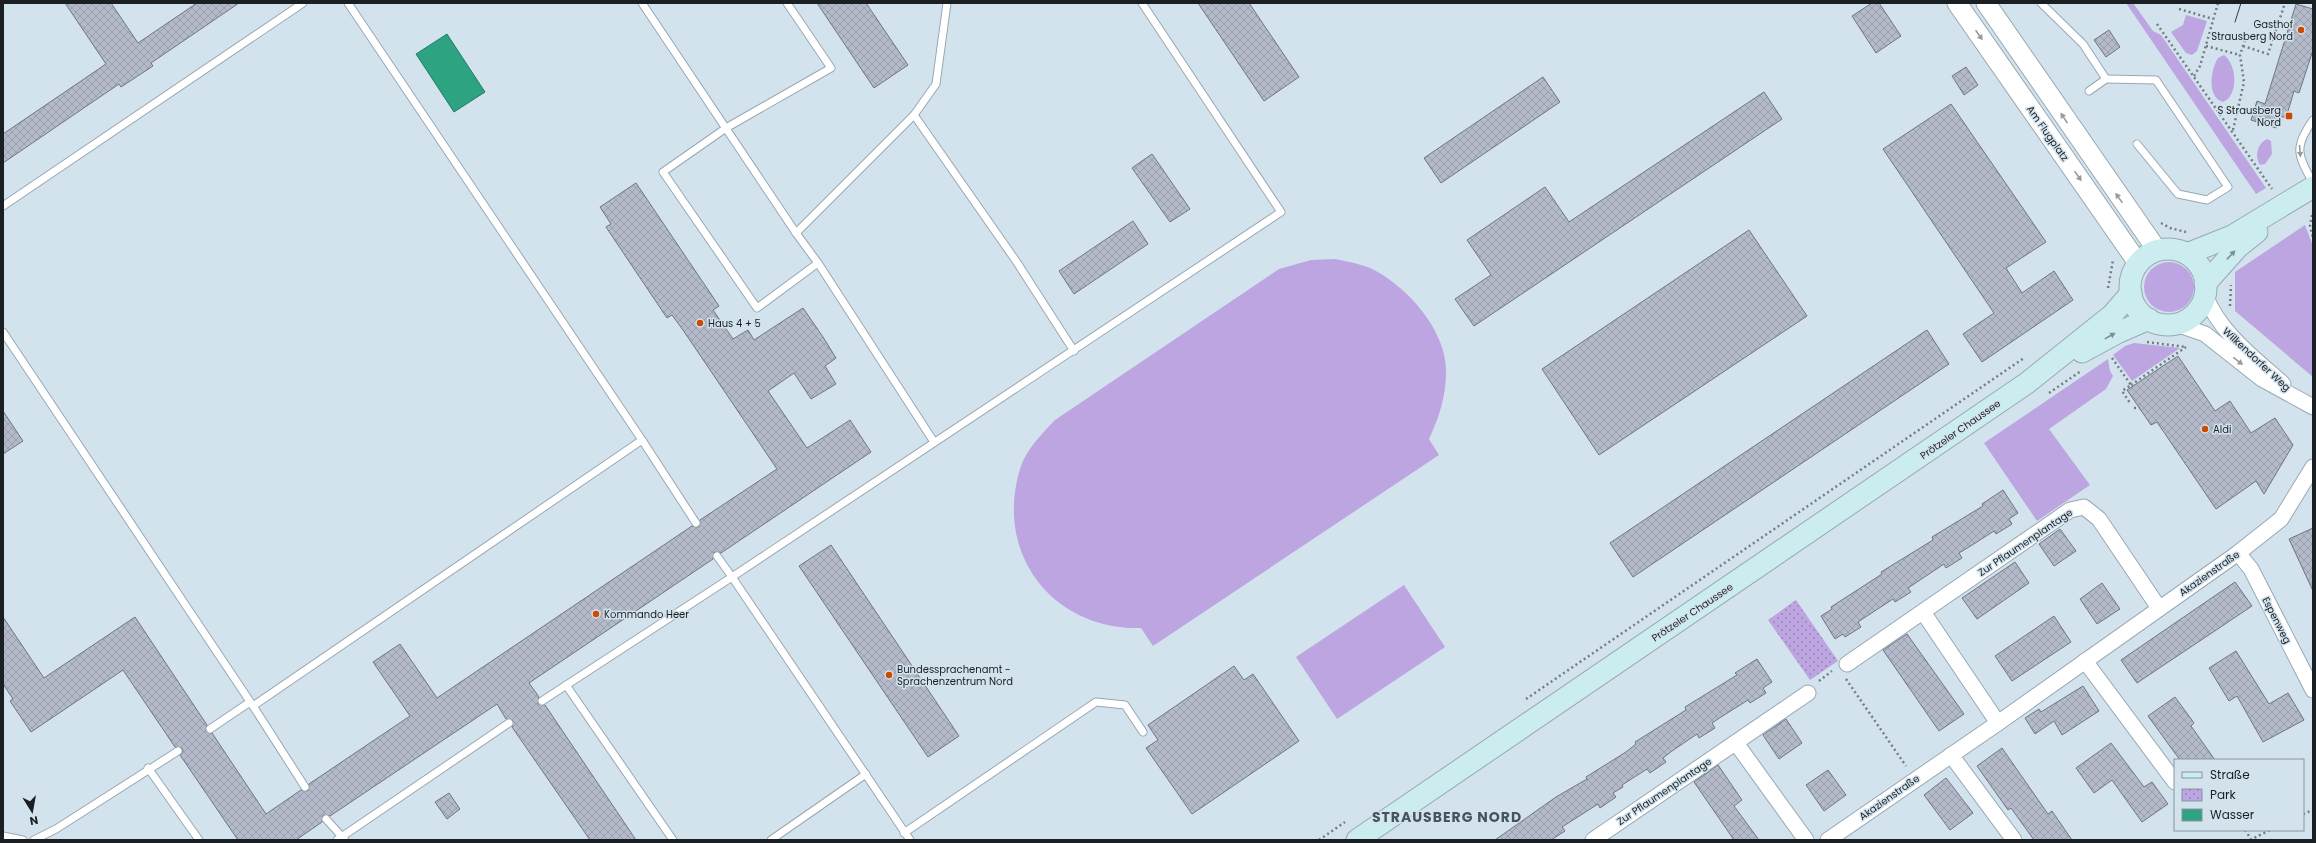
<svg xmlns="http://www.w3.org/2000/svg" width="2316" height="843" font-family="Poppins,sans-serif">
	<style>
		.grass { fill: #bca5e0 }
		.park { fill: url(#park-dots) }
		.water { fill: #2ea382; stroke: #287b65 }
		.building { fill: url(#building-cross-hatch); stroke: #6f7583 }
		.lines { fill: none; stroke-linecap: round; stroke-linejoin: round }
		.service-casing { stroke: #98a8b2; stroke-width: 9 }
		.minor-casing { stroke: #98a8b2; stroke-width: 17 }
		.tertiary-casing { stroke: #98a8b2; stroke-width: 21 }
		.secondary-casing { stroke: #98a8b2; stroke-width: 23 }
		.path { stroke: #727d83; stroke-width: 2.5; stroke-dasharray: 2 3; stroke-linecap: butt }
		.service { stroke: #fff; stroke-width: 7 }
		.minor { stroke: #fff; stroke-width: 15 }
		.tertiary { stroke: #fff; stroke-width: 19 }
		.secondary { stroke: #ccedf0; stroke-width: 21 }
		.tram { stroke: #32393d; stroke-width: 1 }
		.oneway { fill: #989a9c }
		.oneway2 { fill: #7b9093 }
		.poi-dot { fill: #ce4a00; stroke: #d3e3ee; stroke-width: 1.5 }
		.labels { text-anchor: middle; stroke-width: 3; stroke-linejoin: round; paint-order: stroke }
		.poi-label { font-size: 10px; fill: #191f22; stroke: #d3e3ee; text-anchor: start }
		.street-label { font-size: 10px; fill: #191f22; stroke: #d3e3ee }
		.district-label { font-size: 14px; font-weight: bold; letter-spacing: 1px; fill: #46535c; stroke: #d3e3ee }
	</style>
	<defs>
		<pattern id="park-dots" width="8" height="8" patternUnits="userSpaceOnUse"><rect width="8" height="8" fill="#bca5e0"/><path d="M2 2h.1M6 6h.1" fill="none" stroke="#9886b5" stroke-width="1.8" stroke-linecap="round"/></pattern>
		<pattern id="building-cross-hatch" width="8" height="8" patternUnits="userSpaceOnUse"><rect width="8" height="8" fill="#b4bac9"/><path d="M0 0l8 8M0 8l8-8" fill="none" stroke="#9a9fac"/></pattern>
	</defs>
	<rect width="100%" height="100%" fill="#d3e3ee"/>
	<!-- grass -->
	<g class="grass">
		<path d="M2126,3H2133L2153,31L2161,35L2266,188L2256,194Z"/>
		<path d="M2186,15L2207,21L2197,51L2192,55L2186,53L2171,32L2183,25Z"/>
		<path d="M2224,55C2237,65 2239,95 2223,102C2206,97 2211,69 2218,58Z"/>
		<path d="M2267,139L2271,141L2272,154L2265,164L2260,165C2254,156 2258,143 2267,139Z"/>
		<path d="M2305,225L2313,246V377L2235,311V272Z"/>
		<path d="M1335,259C1349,262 1363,264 1376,271C1409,289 1447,332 1446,372C1446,396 1439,418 1429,439L1439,455L1153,646L1141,628C1053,630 994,554 1020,469C1026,449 1042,434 1055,420L1279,269L1311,260Z"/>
		<circle cx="2169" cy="287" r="25"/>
		<path d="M2134,343L2180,348L2132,381L2113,355L2125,346Z"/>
		<path d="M2108,359L2110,371L2113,376L2106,389L2049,429L2090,485L2037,521L1984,443Z"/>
		<path d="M1404,585L1445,647L1337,719L1296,657Z"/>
	</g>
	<!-- park -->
	<path class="park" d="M1796,600L1838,661L1810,680L1768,620Z"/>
	<!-- water -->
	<path class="water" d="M447,34L485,92L454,112L416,54Z"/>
	<!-- building -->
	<g class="building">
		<path d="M65,3H111L138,43L197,3H239L151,63L153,66L121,87L119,84L3,163V134L106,64Z"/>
		<path d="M817,3H866L908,65L874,88Z"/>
		<path d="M1198,3H1249L1299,77L1264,101Z"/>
		<path d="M1872,3H1879L1901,36L1876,53L1852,16Z"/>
		<path d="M2296,4L2313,9V50L2299,93L2294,91L2286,118L2280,116L2276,128L2251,120L2257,101L2265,104Z"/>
		<path d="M2109,30L2120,47L2106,57L2094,40Z"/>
		<path d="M1966,67L1978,85L1964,95L1952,76Z"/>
		<path d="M1543,77L1560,102L1441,183L1424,158Z"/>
		<path d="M1764,92L1782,119L1474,326L1455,299L1491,275L1467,240L1545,187L1569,222Z"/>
		<path d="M1951,104L2046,242L2006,268L2022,293L2054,271L2073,300L1982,362L1963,334L1994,313L1883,149Z"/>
		<path d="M1152,154L1190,209L1170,222L1132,168Z"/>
		<path d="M636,183L719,306L713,310L733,339L748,330L754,340L803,308L823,337L836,358L825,366L836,384L811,399L794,373L768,391L807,448L850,420L871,452L721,553L714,552L713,559L529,683L539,697L538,704L545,705L636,840H590L512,727L513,721L506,719L497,704L330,816L323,815L322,822L296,840H238L180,755L183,751L182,748L175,747L123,670L31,732L10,701L13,699L3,684V617L44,678L135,617L207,725L206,731L212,733L266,814L301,790L308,791L309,784L410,716L373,662L400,644L437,698L692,526L699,527L700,520L777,469L683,330L672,315L667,318L606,227L611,224L600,207Z"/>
		<path d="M1133,221L1148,244L1074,294L1059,271Z"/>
		<path d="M1749,230L1807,316L1599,455L1542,369Z"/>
		<path d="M1927,330L1949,364L1633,577L1610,543Z"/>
		<path d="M2178,356L2215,411L2230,401L2251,433L2275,418L2293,445L2264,494L2256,481L2216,509L2157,422L2151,425L2127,390Z"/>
		<path d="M3,411L23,441L3,454Z"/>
		<path d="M2003,490L2018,513L2009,519L2012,524L1996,534L1994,531L1969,547L1959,553L1962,558L1946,568L1944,564L1908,588L1911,592L1895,602L1893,599L1867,616L1858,622L1861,627L1845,637L1843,634L1835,639L1821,616L1832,609L1831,607L1882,574L1881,572L1933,540L1932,537L1983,506L1982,504Z"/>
		<path d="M2313,528V591L2289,539Z"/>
		<path d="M2060,529L2076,551L2054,566L2039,544Z"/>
		<path d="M831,545L959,736L928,757L799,566Z"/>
		<path d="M2015,562L2029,583L1977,619L1962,598Z"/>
		<path d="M2235,582L2252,606L2137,683L2121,660Z"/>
		<path d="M2102,583L2120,609L2097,624L2080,599Z"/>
		<path d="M2054,616L2071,642L2012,681L1995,656Z"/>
		<path d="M1907,634L1964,714L1939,731L1883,650Z"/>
		<path d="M2236,651L2269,704L2288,693L2304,720L2263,742L2237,696L2229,701L2209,668Z"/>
		<path d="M1757,659L1772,682L1763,688L1766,693L1750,703L1748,700L1721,717L1712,723L1715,728L1699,738L1697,734L1672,751L1663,758L1666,762L1650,773L1647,769L1622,785L1623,787L1613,793L1616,797L1600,808L1598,804L1562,827L1565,831L1551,840H1495L1556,797L1587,779L1586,777L1626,752L1636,744L1635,742L1686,710L1685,707L1737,675L1735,673Z"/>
		<path d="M1234,666L1244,680L1253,674L1299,741L1192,814L1146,748L1158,740L1148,725Z"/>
		<path d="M2083,686L2099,711L2062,735L2054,721L2035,734L2025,718L2039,709L2041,712Z"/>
		<path d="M2175,697L2194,723L2191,726L2215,760H2180L2148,716Z"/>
		<path d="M1786,719L1802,743L1779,759L1763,735Z"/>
		<path d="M2111,743L2144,787L2152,782L2168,804L2142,822L2112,780L2094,793L2076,768Z"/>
		<path d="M2002,748L2048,814L2052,811L2072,840H2034L2011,808L2008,810L1977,766Z"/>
		<path d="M1718,765L1742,800L1734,806L1759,840H1734L1694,782Z"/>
		<path d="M1828,770L1846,795L1824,811L1806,785Z"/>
		<path d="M1946,778L1973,813L1950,830L1924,795Z"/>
		<path d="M449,793L460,809L447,819L435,802Z"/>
	</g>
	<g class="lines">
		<!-- service casing -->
		<g class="service-casing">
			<g id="service">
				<path d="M642,3L796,233L818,263L934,442"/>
				<path d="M787,3L831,68L726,128L663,172L757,308L818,263"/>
				<path d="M2041,3L2083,44L2106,79L2089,91"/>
				<path d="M2106,79L2156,80L2228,187L2207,200L2178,194L2137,144"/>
				<path d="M914,115L1016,261L1074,351"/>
				<path d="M2313,120C2293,148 2298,155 2313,183"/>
				<path d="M3,206L303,3"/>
				<path d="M796,233L914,115L936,84L947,3"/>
				<path d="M3,332L253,706L642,440L348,3"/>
				<path d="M642,440L696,523"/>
				<path d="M717,556L732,577L1281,212L1142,3"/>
				<path d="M566,685L673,840"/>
				<path d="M542,701L732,577L910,840"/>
				<path d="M253,706L305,787"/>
				<path d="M210,729L250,702"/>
				<path d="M148,768L199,840"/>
				<path d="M326,819L345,840"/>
				<path d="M904,833L1096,702L1125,705L1143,732"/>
				<path d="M3,836L23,840"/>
				<path d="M34,840L56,829L178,751"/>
				<path d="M337,840L509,723"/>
				<path d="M771,840L866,774"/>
			</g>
		</g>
		<!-- minor casing -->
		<g class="minor-casing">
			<g id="minor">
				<path d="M2205,295C2220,333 2253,357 2283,384"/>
				<path d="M2176,324L2205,334L2262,379L2313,407"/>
				<path d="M2238,553L2251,569L2313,690"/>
				<path d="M1923,612L1998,723"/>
				<path d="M2085,661L2175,782"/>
				<path d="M1847,664L2070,510L2084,507L2099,519L2159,608"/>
				<path d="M1736,743L1806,840"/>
				<path d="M1951,755L2014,840"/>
				<path d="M1593,840L1808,693"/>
				<path d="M1828,840L1998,723L2238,553L2281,519L2313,467"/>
			</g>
		</g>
		<!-- tertiary casing -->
		<g class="tertiary-casing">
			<g id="tertiary">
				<path d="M1957,3L2138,263"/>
				<path d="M1986,3L2157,250"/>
			</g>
		</g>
		<!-- secondary casing -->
		<g class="secondary-casing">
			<g id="secondary">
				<circle cx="2168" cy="287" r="38"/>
				<path d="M2187,254L2232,236L2313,187"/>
				<path d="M2205,284L2238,247L2257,232"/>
				<path d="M2082,352L2117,333L2149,319"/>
				<path d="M1357,840L2027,383L2112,315L2131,293"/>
			</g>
		</g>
		<!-- path -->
		<g class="path">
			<path d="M2179,9L2213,19"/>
			<path d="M2157,24L2272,189"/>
			<path d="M2206,46L2240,55"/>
			<path d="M2243,46L2268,54L2285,3"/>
			<path d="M2194,76L2200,66L2218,3"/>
			<path d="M2233,130L2244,82L2240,55L2245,40"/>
			<path d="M2312,215L2310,226L2313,238"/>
			<path d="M2161,223L2170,228L2186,232"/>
			<path d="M2108,288L2113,260"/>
			<path d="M2230,306L2231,285"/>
			<path d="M2147,342L2186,347"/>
			<path d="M2112,358L2131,385L2122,391L2130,403"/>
			<path d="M2131,385L2186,347"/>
			<path d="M2049,393L2081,371"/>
			<path d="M2134,408H2140"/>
			<path d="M1846,679L1906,766"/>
			<path d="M1819,681L1832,671"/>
			<path d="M1526,699L2024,358"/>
			<path d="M2303,814L2313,810"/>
			<path d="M2245,830L2251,839"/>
			<path d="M1319,840L1345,822"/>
			<path d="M2250,840L2270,830"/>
		</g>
		<!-- service -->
		<use href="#service" class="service"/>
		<!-- minor -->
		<use href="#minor" class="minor"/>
		<!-- tertiary -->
		<use href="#tertiary" class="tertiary"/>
		<!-- secondary -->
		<use href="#secondary" class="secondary"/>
		<!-- tram -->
		<path class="tram" d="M2235,22L2241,3"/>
	</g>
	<!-- one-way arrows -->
	<defs><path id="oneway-solid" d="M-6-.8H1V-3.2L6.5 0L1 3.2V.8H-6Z"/></defs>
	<g class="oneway">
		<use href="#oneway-solid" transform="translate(1979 35) rotate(55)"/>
		<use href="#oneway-solid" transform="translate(2064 118) rotate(-124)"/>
		<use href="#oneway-solid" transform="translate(2300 151) rotate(85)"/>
		<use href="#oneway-solid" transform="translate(2078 176) rotate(55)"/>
		<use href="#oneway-solid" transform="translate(2119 198) rotate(-125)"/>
		<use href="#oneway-solid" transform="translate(2238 361) rotate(38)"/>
	</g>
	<g class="oneway2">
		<use href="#oneway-solid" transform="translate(2231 255) rotate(-47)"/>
		<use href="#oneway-solid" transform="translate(2110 336) rotate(-29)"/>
	</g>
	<!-- markers -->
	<g class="poi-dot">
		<circle cx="2301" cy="30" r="4"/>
		<rect x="2285" y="112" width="8" height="8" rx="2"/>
		<circle cx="700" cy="323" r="4"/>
		<circle cx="2205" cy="429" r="4"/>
		<circle cx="596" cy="614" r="4"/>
		<circle cx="889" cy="675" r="4"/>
	</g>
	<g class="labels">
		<!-- poi labels -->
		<g class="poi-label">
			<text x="2293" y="28" text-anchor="end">Gasthof<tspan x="2293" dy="12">Strausberg Nord</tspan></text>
			<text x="2281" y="114" text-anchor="end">S Strausberg<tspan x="2281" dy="12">Nord</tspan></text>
			<text x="708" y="327">Haus 4 + 5</text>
			<text x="2213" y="433">Aldi</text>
			<text x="604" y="618">Kommando Heer</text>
			<text x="897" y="673">Bundessprachenamt -<tspan x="897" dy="12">Sprachenzentrum Nord</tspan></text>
		</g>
		<!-- street labels -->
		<g class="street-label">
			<text transform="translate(2048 133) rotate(55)" y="4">Am Flugplatz</text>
			<text transform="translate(2257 359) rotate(43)" y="4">Wilkendorfer Weg</text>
			<text transform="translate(1960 429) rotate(-35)" y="4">Prötzeler Chaussee</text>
			<text transform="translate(2025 542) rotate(-34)" y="4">Zur Pflaumenplantage</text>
			<text transform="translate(2209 573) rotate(-35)" y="4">Akazienstraße</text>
			<text transform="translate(1692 612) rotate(-34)" y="4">Prötzeler Chaussee</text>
			<text transform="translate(2277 620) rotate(63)" y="4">Espenweg</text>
			<text transform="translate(1664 791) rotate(-34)" y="4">Zur Pflaumenplantage</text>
			<text transform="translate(1889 797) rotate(-35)" y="4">Akazienstraße</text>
		</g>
		<!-- district labels -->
		<g class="district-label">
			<text x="1447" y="822">STRAUSBERG NORD</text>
		</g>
	</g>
	<!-- border -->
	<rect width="2316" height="843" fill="none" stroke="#191f22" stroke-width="8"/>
	<!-- legend -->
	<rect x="2174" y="759" width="130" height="72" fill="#d3e3ee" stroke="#89959c"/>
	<rect x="2182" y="772" width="20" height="6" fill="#ccedf0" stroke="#89959c"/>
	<text x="2210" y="779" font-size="12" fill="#191f22">Straße</text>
	<rect x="2182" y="789" width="20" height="12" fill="url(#park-dots)" stroke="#89959c"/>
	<text x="2210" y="799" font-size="12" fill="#191f22">Park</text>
	<rect x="2182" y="809" width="20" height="12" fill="#2ea382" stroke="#89959c"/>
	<text x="2210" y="819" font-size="12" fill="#191f22">Wasser</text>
	<!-- north arrow -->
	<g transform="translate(32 811) rotate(169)" stroke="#d3e3ee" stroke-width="3" paint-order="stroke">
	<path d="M0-3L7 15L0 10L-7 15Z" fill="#191f22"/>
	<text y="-6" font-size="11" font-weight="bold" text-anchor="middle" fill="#191f22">N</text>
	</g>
</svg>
